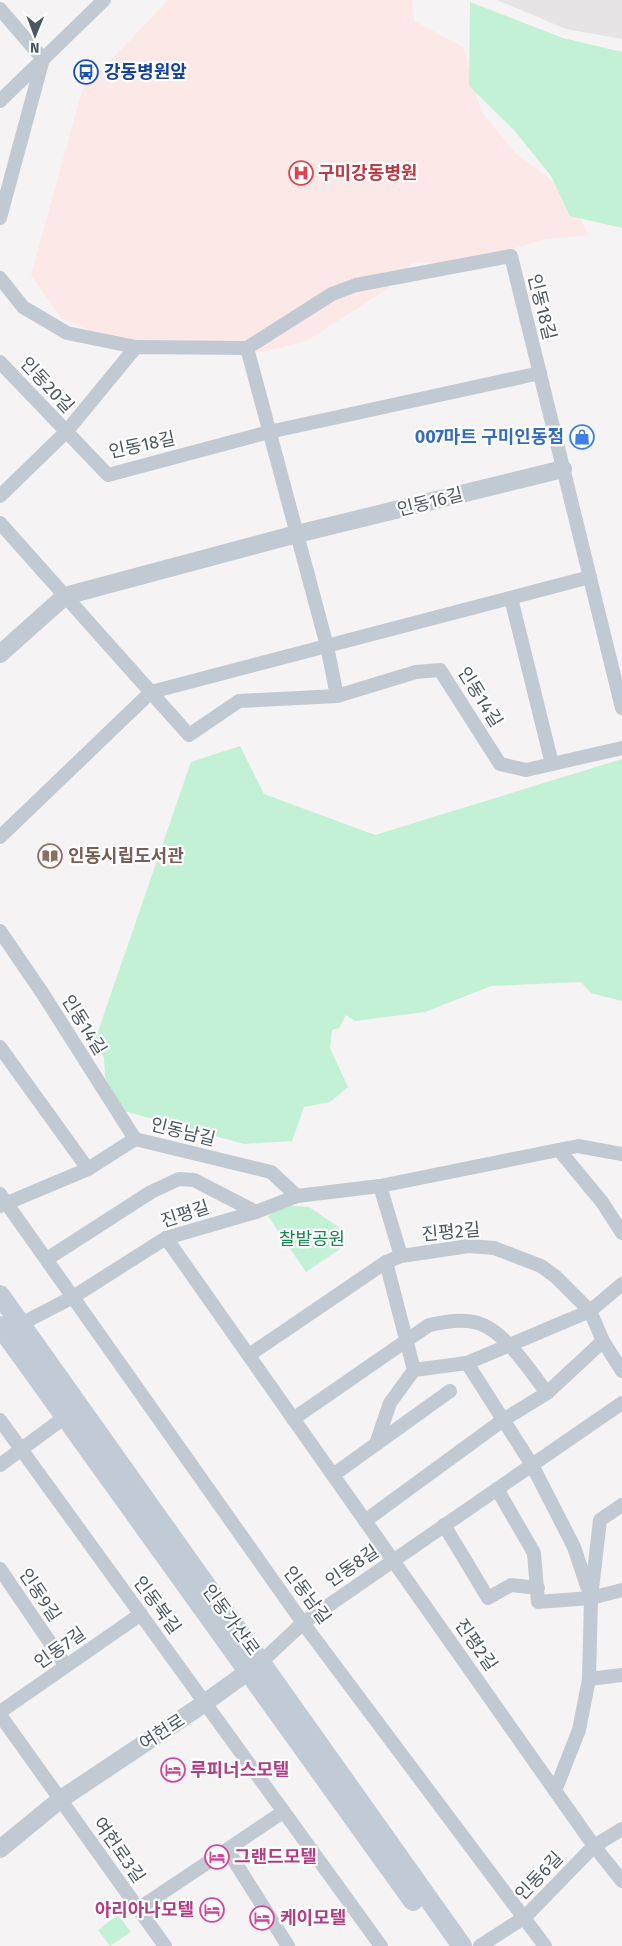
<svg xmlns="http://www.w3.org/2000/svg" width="622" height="1946" font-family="'Fira Sans','Noto Sans KR',sans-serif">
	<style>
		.education { fill: #e6e4e5 }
		.medical { fill: #fce8e6 }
		.green { fill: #c3f1d5 }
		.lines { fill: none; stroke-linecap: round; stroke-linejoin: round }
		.minor { stroke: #c1cad2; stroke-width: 14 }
		.tertiary { stroke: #c1cad2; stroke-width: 18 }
		.secondary { stroke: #c1cbd6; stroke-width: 20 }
		.labels { text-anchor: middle; stroke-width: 4.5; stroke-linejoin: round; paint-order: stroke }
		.transit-label { font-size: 18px; font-weight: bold; fill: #164399; stroke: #fff; text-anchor: start }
		.health-label { font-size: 18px; font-weight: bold; fill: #be3a42; stroke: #fff; text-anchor: start }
		.street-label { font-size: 18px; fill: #4a5661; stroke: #fff }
		.shop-label { font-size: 18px; font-weight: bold; fill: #366cbe; stroke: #fff; text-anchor: end }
		.education-label { font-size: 18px; font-weight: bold; fill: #785e54; stroke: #fff; text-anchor: start }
		.park-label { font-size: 18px; fill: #17864f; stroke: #fff }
		.hotel-label { font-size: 18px; font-weight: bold; fill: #b23c85; stroke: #fff; text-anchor: start }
	</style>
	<rect width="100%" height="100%" fill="#f5f3f3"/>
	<!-- education -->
	<path class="education" d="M497,0H622V39L566,29Z"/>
	<!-- medical -->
	<path class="medical" d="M168,0H412L414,21L463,47L481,111L516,154L568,192L588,235L541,240L500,253L450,262L412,263L387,289L306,341L263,352L111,339L62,319L31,275L82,91Z"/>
	<!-- green -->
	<g class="green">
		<path d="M470,2L563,38L622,52V228L570,216L551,176L514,130L469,86Z"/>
		<path d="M240,746L264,794L375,835L622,759V1001L591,993L581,982L491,986L425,1012L355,1021L346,1015L339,1028L332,1030L330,1048L348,1087L330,1102L304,1107L292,1141L244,1144L121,1110L105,1077L104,1058L94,1043L191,762Z"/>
		<path d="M283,1205L309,1207L340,1228L346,1245L306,1272L268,1216Z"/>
		<path d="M118,1915L131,1932L110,1946L98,1930Z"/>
	</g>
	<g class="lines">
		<!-- minor -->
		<g class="minor">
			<path d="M0,9L43,59L0,218"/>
			<path d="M0,101L104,0"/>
			<path d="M0,278L23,307L67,333L136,347"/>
			<path d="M247,348L327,646L337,696"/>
			<path d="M0,362L108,475L269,432L540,373"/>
			<path d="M0,496L66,432L136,347L247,348L332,294L356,285L511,256L622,708"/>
			<path d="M0,523L189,735L239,701L337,696L416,672L440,670L500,764L526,770L622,748"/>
			<path d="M511,598L552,764"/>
			<path d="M0,837L151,692L590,577"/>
			<path d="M0,931L43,994L135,1139"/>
			<path d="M0,1047L88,1169"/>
			<path d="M559,1150L602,1202L622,1233"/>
			<path d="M380,1186L401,1256"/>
			<path d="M0,1194L303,1623L545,1946"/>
			<path d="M0,1206L88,1169L135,1139L271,1172L297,1196"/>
			<path d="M166,1238L594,1846L622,1881"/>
			<path d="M47,1259L151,1192L179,1179L194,1180L256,1212"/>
			<path d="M386,1262L414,1370"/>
			<path d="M21,1324L73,1297L166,1238L256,1212L297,1196L380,1186L578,1146L622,1154"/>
			<path d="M249,1355L386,1262L401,1256L469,1246L494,1248L541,1266L556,1277L590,1311L603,1341L622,1371"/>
			<path d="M467,1363L532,1465L574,1547L590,1595"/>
			<path d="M293,1419L429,1325C444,1322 463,1318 478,1323C505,1331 531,1372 547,1393"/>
			<path d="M0,1420L381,1946"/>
			<path d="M376,1444L390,1403L414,1370L467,1363L590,1311L622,1284"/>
			<path d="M0,1465L65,1417"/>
			<path d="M333,1475L450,1391"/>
			<path d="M497,1489L534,1553L538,1602L591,1598L622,1590"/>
			<path d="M365,1521L503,1420L547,1393L603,1341"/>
			<path d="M444,1525L488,1598L511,1585L538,1588"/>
			<path d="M0,1569L66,1666"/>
			<path d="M261,1662L303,1623L622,1403"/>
			<path d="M589,1679L622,1675"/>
			<path d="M0,1712L141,1614"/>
			<path d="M0,1715L165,1946"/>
			<path d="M555,1791L579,1730L589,1679L591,1598L600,1520L622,1505"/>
			<path d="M228,1851L288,1946"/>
			<path d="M138,1909L283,1812"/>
			<path d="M480,1946L525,1917L594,1846L622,1829"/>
		</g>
		<!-- tertiary -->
		<g class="tertiary">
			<path d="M0,654L65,596L293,535L563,469"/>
			<path d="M0,1849L61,1799L196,1709L260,1663"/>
		</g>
		<!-- secondary -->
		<g class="secondary">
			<path d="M0,1295L462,1946"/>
			<path d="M0,1326L413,1901"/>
		</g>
	</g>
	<!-- icons -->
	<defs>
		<g id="bus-ring" transform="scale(1.25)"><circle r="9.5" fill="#fff" stroke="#1a4fb4" stroke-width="1.5"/><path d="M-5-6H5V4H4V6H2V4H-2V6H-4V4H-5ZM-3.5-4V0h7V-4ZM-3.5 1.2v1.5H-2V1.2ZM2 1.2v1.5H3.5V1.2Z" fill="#1a4fb4"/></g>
		<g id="hospital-ring" transform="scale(1.25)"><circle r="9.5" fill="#fff" stroke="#e0444e" stroke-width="1.5"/><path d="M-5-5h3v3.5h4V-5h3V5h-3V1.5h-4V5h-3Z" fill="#e0444e"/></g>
		<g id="shop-ring" transform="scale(1.25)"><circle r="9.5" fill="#fff" stroke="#3f7fe0" stroke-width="1.5"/><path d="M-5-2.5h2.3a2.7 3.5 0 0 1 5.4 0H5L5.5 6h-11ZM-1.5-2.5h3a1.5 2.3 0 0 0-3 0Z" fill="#3f7fe0"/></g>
		<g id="library-ring" transform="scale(1.25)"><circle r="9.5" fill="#fff" stroke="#8d6e63" stroke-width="1.5"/><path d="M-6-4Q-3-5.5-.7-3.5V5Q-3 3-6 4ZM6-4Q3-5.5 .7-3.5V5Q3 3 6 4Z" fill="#8d6e63"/></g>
		<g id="hotel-ring" transform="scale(1.25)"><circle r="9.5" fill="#fff" stroke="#d1479c" stroke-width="1.5"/><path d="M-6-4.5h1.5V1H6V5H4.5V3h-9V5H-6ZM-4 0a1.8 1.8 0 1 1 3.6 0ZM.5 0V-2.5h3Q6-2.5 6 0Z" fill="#d1479c"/></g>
	</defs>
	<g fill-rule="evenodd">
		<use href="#bus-ring" x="86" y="72"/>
		<use href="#hospital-ring" x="301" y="173"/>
		<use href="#shop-ring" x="582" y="437"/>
		<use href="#library-ring" x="50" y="856"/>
		<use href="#hotel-ring" x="173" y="1770"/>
		<use href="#hotel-ring" x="217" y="1857"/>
		<use href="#hotel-ring" x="212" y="1910"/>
		<use href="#hotel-ring" x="262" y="1918"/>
	</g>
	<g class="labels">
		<!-- transit labels -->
		<g class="transit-label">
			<text x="104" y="78">강동병원앞</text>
		</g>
		<!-- health labels -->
		<g class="health-label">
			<text x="318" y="179">구미강동병원</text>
		</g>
		<!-- street labels -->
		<g class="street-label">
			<text transform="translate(542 307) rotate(76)" y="6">인동18길</text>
			<text transform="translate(47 385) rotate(47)" y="6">인동20길</text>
			<text transform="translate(142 445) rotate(-12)" y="6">인동18길</text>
			<text transform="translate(430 502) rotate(-14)" y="6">인동16길</text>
			<text transform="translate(480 697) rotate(58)" y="6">인동14길</text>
			<text transform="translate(84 1025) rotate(58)" y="6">인동14길</text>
			<text transform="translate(183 1132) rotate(14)" y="6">인동남길</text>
			<text transform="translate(185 1214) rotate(-18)" y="6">진평길</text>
			<text transform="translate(451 1232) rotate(-5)" y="6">진평2길</text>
			<text transform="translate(352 1566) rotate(-34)" y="6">인동8길</text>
			<text transform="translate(40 1595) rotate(56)" y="6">인동9길</text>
			<text transform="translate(307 1595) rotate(54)" y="6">인동남길</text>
			<text transform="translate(157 1605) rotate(54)" y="6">인동북길</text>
			<text transform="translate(231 1620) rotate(54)" y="6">인동가산로</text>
			<text transform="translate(476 1645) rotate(55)" y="6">진평2길</text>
			<text transform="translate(60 1648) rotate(-35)" y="6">인동7길</text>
			<text transform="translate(162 1732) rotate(-33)" y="6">여헌로</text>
			<text transform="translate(119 1850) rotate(55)" y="6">여헌로3길</text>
			<text transform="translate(539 1876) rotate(-46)" y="6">인동6길</text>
		</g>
		<!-- shop labels -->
		<g class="shop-label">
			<text x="564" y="443">007마트 구미인동점</text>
		</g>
		<!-- education labels -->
		<g class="education-label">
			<text x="68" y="862">인동시립도서관</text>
		</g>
		<!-- park labels -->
		<g class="park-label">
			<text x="312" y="1245">찰밭공원</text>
		</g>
		<!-- hotel labels -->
		<g class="hotel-label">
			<text x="190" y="1776">루피너스모텔</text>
			<text x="234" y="1863">그랜드모텔</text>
			<text x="194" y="1916" text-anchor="end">아리아나모텔</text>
			<text x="280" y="1924">케이모텔</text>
		</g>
	</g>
	<!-- north arrow -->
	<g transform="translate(35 35) rotate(181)" stroke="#ffffff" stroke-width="4" paint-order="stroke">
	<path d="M0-4L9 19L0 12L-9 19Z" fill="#4a5661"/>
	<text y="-8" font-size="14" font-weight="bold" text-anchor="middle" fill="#4a5661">N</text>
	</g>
</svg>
